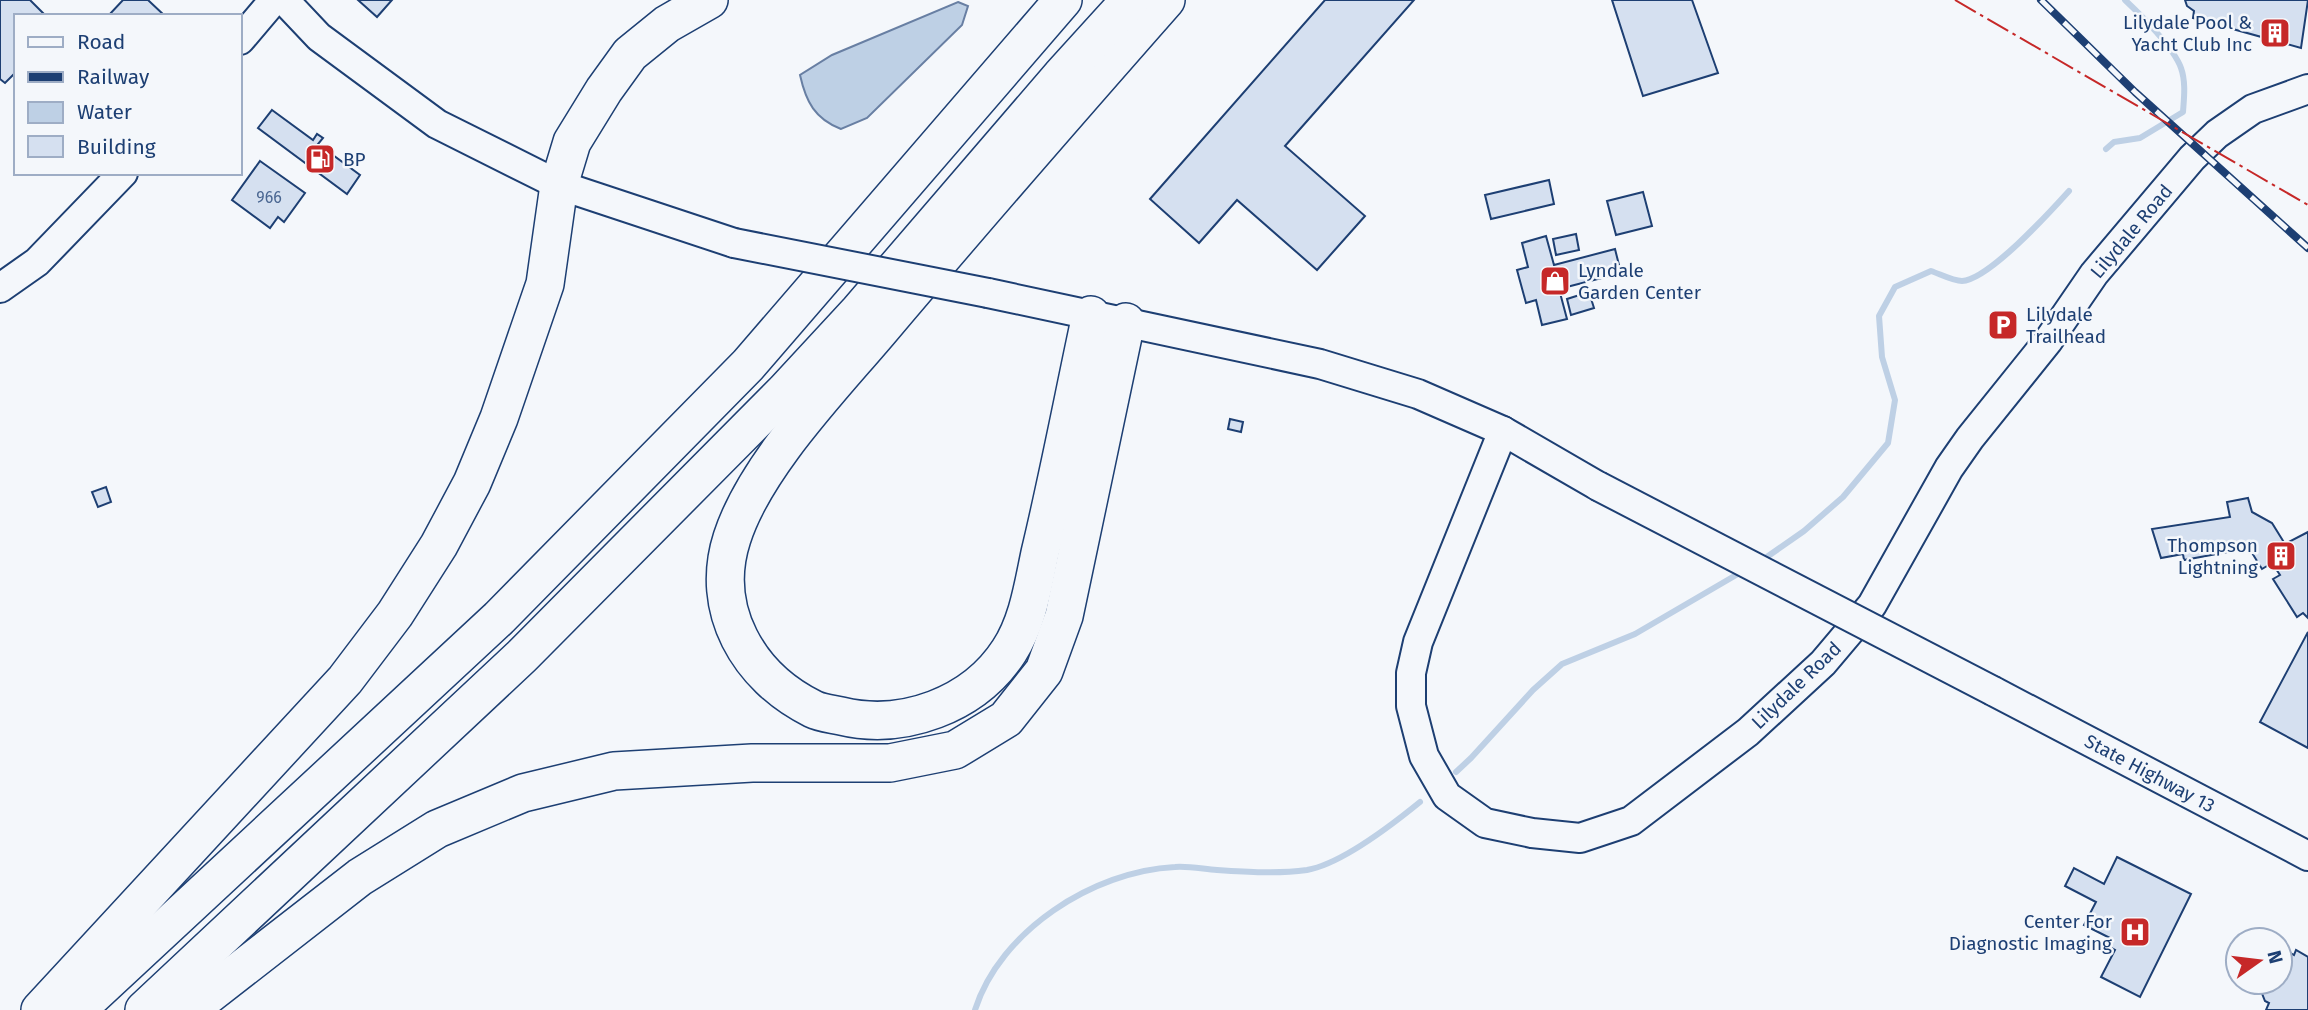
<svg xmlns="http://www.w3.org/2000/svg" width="2308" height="1010" font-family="'Fira Sans',sans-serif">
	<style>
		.water { fill: #bed0e5; stroke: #687fa3; stroke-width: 2 }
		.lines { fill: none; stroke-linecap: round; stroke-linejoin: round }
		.stream { stroke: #bed0e5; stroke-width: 6 }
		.building { fill: #d5e0f0; stroke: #1d3f73; stroke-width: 2 }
		.secondary-casing { stroke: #1d3f73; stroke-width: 32 }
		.highway-casing { stroke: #1d3f73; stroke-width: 40 }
		.secondary { stroke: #f4f7fb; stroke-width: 28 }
		.highway { stroke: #f4f7fb; stroke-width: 37 }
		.rail-casing { stroke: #1d3f73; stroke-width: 8 }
		.rail { stroke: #f4f7fb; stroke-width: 5; stroke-dasharray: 16; stroke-linecap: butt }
		.secondary-bridge-casing { stroke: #1d3f73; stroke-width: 32; stroke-linecap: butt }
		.secondary-bridge { stroke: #f4f7fb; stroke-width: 28 }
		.power { stroke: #c62828; stroke-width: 2; stroke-dasharray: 24 5 3.5 5; stroke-linecap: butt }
		.labels { text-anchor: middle; stroke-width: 5; stroke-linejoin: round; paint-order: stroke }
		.number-label { font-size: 16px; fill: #4b6792 }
		.poi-label { font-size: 19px; fill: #1d3f73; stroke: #f4f7fb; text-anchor: end }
		.street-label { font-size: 19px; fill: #1d3f73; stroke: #f4f7fb }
	</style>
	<rect width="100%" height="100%" fill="#f4f7fb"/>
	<!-- water -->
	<path class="water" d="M958,2L968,6L962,25L867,118L841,129C815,119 806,102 800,75L832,55Z"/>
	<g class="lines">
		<!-- stream -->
		<g class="stream">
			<path d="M2106,149L2114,142L2140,138L2183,112C2184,98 2186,82 2181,68C2174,48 2141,15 2125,0"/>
			<path d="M1761,561L1804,531L1843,497L1888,443L1895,400L1882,357L1879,316L1895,287L1931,271C1940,274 1953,281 1962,281C1988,280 2051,211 2069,191"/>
			<path d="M1456,772L1471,758L1533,690L1562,664L1635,634L1743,571"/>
			<path d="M975,1010C1000,931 1093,871 1175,867C1189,866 1203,869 1217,870C1247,872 1277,874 1307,870C1341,864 1393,824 1420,802"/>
		</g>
	</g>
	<!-- building -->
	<g class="building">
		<path d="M0,0H30L46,16H16V72L5,83L0,79Z"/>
		<path d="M123,0H148L165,16H108Z"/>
		<path d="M358,0H392L377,17Z"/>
		<path d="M1325,0H1414L1285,146L1365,216L1317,270L1237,200L1199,243L1150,199Z"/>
		<path d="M1612,0H1692L1718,73L1643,96Z"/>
		<path d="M2185,0H2308L2301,48L2193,18L2194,11L2187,6Z"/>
		<path d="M272,110L313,140L317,134L323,138L318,144L360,175L347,194L258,128Z"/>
		<path d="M260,161L305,193L284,222L278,217L270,228L232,200Z"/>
		<path d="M1549,180L1554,204L1491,219L1485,195Z"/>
		<path d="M1643,192L1652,226L1616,235L1607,201Z"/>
		<path d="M1576,234L1579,250L1556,255L1553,239Z"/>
		<path d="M1546,236L1554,265L1615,249L1621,273L1559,289L1567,319L1542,325L1536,300L1526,303L1517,270L1528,267L1522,243Z"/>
		<path d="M1589,292L1594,308L1571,315L1567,299Z"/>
		<path d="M1230,419L1243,422L1241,432L1228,429Z"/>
		<path d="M106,487L111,502L98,507L92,492Z"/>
		<path d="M2248,498L2252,512L2272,523L2285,544L2308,532V618L2303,613L2297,617L2273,579L2280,575L2272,563L2262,569L2249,548L2184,560L2183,554L2161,558L2152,529L2230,517L2227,502Z"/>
		<path d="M2308,632V748L2260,722Z"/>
		<path d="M2117,857L2191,894L2140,997L2101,977L2115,950L2108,946L2112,939L2084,925L2096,902L2065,886L2074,868L2104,884Z"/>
		<path d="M2280,947L2294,955L2296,950L2308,957V1010H2266L2269,1003L2265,1001L2259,986L2260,982H2280Z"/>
	</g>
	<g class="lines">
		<!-- secondary casing -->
		<g class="secondary-casing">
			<g id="secondary">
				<path d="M284,0L319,37L437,124L559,185L734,243"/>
				<path d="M240,40L274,0"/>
				<path d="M0,288L37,262L123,173"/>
				<path d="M988,293L1320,364L1418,394L1503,431L1598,486"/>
				<path d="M1503,431L1418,642L1411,673V706L1424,756L1447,796L1485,823L1532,833L1580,838L1631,821L1748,732L1823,663L1872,605L1949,468L1970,438L2048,341L2094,274L2192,158L2217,134L2253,109L2308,89"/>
				<path d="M1993,691L2308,856"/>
			</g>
		</g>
		<!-- highway casing -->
		<g class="highway-casing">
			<g id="highway">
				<path d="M1091,315C1074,394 1059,474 1040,553C1033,586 1028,622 1009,651C974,705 903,731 841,716C832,714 821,713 813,709C748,677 709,609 732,538C755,466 832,387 881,329C975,218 1070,109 1166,0"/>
				<path d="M40,1010L345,680L395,614L439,545L472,483L499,418L545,284L559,185L572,142L604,90L630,54L667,24L709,0"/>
				<path d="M77,1010L499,618L748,365L1063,0"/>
				<path d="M144,1010L522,656L785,391L859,311L1061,76L1130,0"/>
				<path d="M189,1010L360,877L437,829L523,793L614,771L752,763H890L955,750L1006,719L1044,671L1064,616L1126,322"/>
			</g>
		</g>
		<!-- secondary -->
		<use href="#secondary" class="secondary"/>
		<!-- highway -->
		<use href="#highway" class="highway"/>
		<!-- rail casing -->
		<g class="rail-casing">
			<path id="rail" d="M2041,0L2135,92L2308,248"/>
		</g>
		<!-- rail -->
		<use href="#rail" class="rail"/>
		<!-- secondary-bridge casing -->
		<g class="secondary-bridge-casing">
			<g id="secondary-bridge">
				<path d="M734,243L988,293"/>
				<path d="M1598,486L1993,691"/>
			</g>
		</g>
		<!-- secondary-bridge -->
		<use href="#secondary-bridge" class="secondary-bridge"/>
		<!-- power -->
		<path class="power" d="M1955,0L2308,205"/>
	</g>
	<!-- icons -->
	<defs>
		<g id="building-square" transform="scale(1.575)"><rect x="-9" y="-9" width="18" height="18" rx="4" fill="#c62828" stroke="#f4f7fb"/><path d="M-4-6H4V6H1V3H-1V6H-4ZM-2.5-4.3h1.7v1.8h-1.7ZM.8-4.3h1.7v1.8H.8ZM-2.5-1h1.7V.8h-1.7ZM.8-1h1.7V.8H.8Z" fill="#fff"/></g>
		<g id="fuel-square" transform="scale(1.575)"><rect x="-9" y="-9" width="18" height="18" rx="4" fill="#c62828" stroke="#f4f7fb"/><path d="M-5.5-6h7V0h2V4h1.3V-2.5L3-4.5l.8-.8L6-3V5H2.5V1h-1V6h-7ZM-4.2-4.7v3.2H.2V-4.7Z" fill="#fff"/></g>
		<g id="shop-square" transform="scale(1.575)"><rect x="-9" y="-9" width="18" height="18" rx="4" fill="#c62828" stroke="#f4f7fb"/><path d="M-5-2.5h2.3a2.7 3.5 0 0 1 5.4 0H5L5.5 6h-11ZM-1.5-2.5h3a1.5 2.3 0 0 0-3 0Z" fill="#fff"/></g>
		<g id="parking-square" transform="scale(1.575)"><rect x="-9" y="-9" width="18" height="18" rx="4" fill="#c62828" stroke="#f4f7fb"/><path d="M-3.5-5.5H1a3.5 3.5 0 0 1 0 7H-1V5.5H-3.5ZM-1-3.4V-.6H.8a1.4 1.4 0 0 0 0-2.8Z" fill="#fff"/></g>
		<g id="hospital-square" transform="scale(1.575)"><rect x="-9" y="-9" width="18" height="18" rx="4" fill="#c62828" stroke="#f4f7fb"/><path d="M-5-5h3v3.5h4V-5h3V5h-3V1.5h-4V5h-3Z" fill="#fff"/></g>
	</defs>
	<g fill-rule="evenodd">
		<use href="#building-square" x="2275" y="33"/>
		<use href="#fuel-square" x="320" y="159"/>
		<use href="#shop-square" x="1555" y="281"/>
		<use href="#parking-square" x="2003" y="325"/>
		<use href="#building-square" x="2281" y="556"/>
		<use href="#hospital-square" x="2135" y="932"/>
	</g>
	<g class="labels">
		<!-- number labels -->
		<g class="number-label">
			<text x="269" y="203">966</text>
		</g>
		<!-- poi labels -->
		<g class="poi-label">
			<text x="2252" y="29">Lilydale Pool &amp;<tspan x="2252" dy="22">Yacht Club Inc</tspan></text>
			<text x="343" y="166" text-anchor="start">BP</text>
			<text x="1578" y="277" text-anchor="start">Lyndale<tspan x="1578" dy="22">Garden Center</tspan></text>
			<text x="2026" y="321" text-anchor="start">Lilydale<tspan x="2026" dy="22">Trailhead</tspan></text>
			<text x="2258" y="552">Thompson<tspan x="2258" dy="22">Lightning</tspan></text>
			<text x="2112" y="928">Center For<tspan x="2112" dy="22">Diagnostic Imaging</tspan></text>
		</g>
		<!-- street labels -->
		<g class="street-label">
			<text transform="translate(2131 231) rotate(-50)" y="7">Lilydale Road</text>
			<text transform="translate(1796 685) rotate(-44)" y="7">Lilydale Road</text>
			<text transform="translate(2150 773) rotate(28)" y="7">State Highway 13</text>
		</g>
	</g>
	<!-- legend -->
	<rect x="14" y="14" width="228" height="161" fill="#f4f7fb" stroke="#9eadc5" stroke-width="2"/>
	<rect x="28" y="37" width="35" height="10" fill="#f4f7fb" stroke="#9eadc5" stroke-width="2"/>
	<text x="77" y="49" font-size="21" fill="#1d3f73">Road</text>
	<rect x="28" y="72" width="35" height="10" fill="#1d3f73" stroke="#9eadc5" stroke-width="2"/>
	<text x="77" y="84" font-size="21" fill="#1d3f73">Railway</text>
	<rect x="28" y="102" width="35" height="21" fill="#bed0e5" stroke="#9eadc5" stroke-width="2"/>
	<text x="77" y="119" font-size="21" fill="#1d3f73">Water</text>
	<rect x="28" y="136" width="35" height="21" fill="#d5e0f0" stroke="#9eadc5" stroke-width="2"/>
	<text x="77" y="154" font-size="21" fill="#1d3f73">Building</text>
	<!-- north arrow -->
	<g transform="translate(2259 961) rotate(76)"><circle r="33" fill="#f4f7fb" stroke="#9eadc5" stroke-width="2"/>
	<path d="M0-5L12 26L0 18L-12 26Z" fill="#c62828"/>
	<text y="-10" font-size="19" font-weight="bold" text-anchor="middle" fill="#1d3f73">N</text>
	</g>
</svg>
